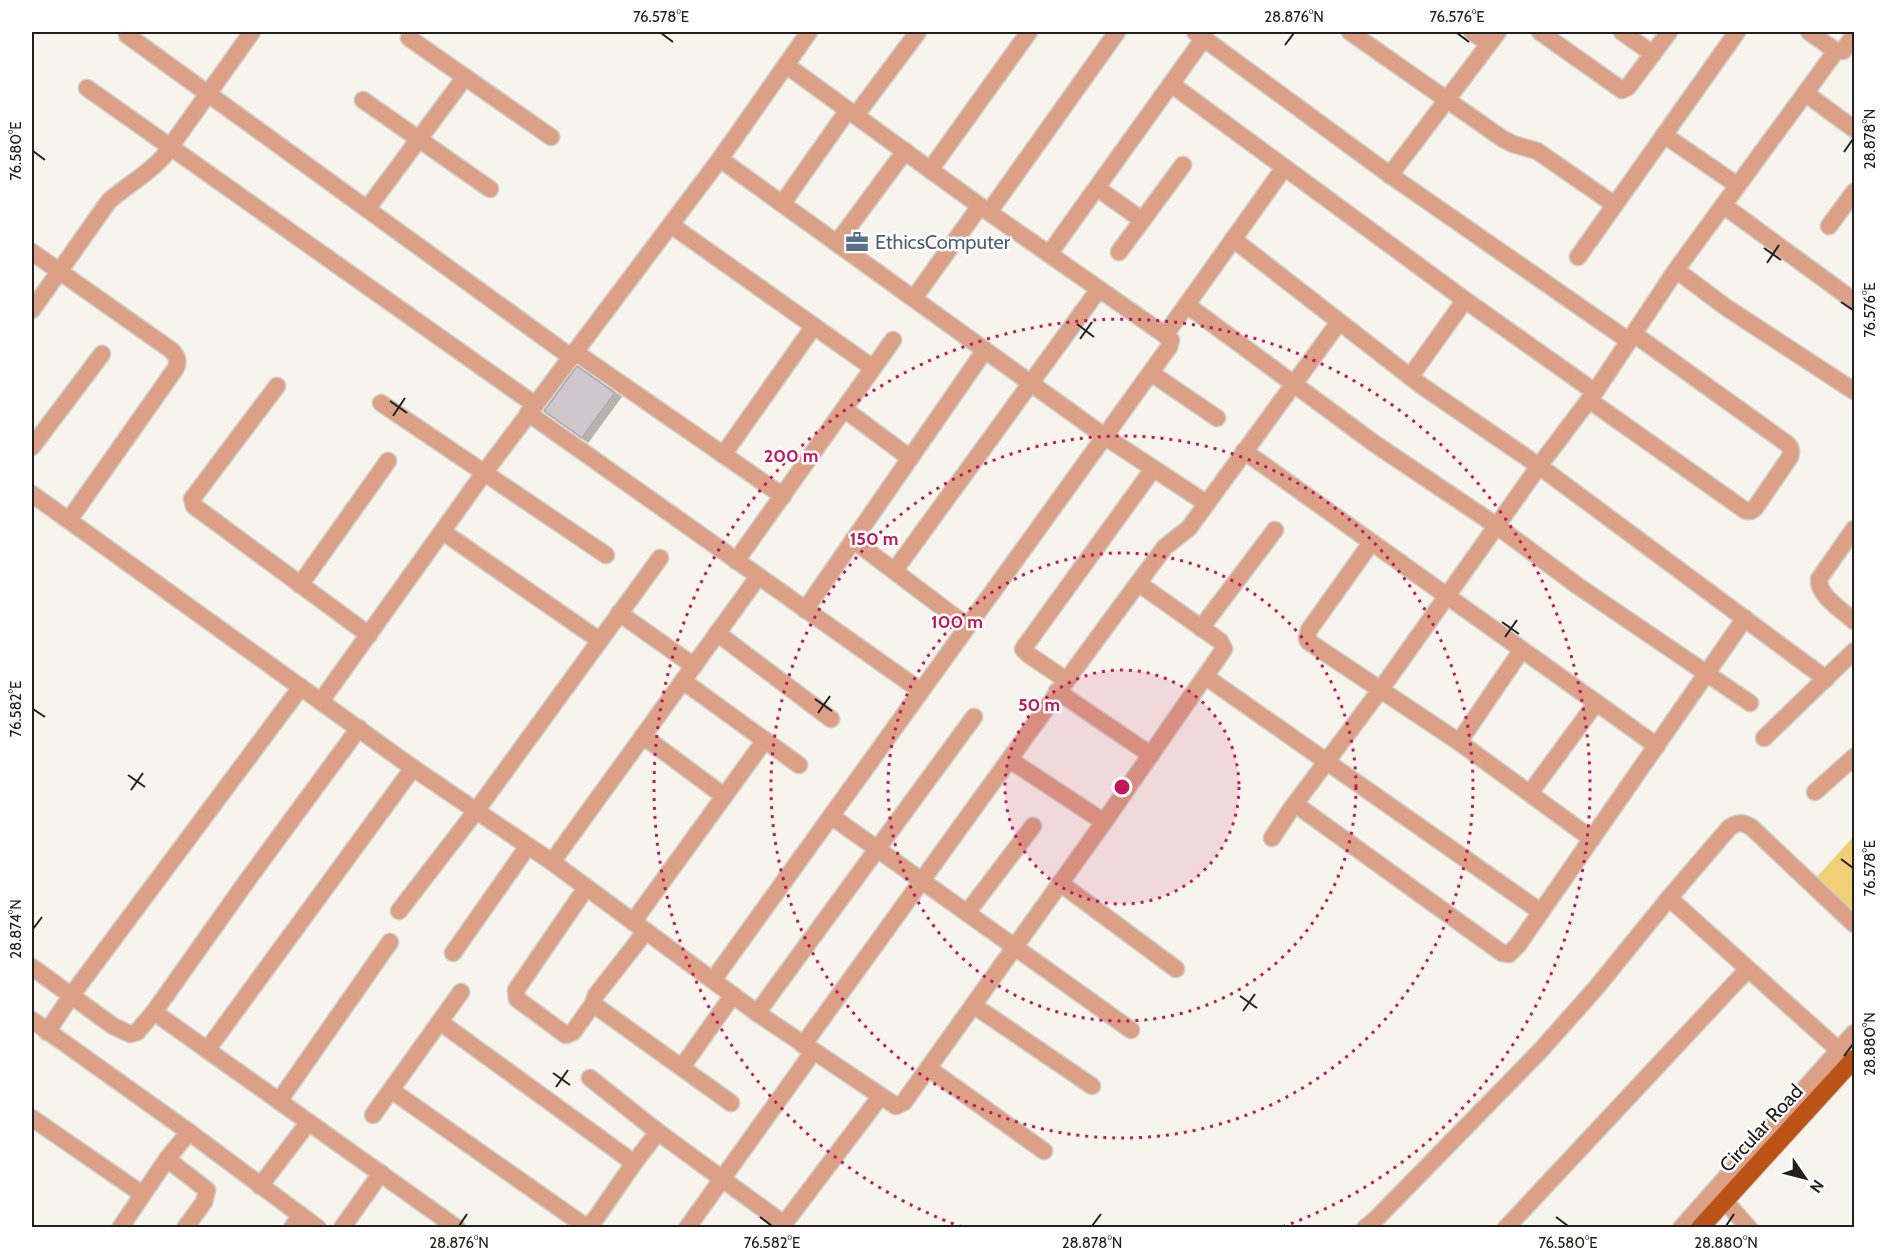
<svg xmlns="http://www.w3.org/2000/svg" width="1886" height="1259" font-family="Cabin,sans-serif">
	<style>
		.green { fill: #f1d075 }
		.building { fill: #cfc7cb; stroke: #aba4a8; stroke-width: 1.5; filter: url(#shadow) }
		.lines { fill: none; stroke-linecap: round; stroke-linejoin: round }
		.minor-casing { stroke: #d0cec8; stroke-width: 19 }
		.major-casing { stroke: #d0cec8; stroke-width: 20 }
		.minor { stroke: #dba085; stroke-width: 16 }
		.major { stroke: #bb5216; stroke-width: 18 }
		.ticks { fill: none; stroke: #21201e; stroke-width: 2 }
		.ring { fill: none; stroke: #c2185b; stroke-width: 3; stroke-dasharray: 3 6 }
		.labels { text-anchor: middle; stroke-width: 5; stroke-linejoin: round; paint-order: stroke }
		.service-label { font-size: 20px; fill: #4e5e75; stroke: #fff; text-anchor: start }
		.street-label { font-size: 20px; fill: #21201e; stroke: #fff }
		.centre { fill: #c2185b; stroke: #fff; stroke-width: 3 }
		.ring-label { font-size: 18px; text-anchor: middle; font-weight: bold; fill: #c2185b; stroke: #fff; stroke-width: 5; stroke-linejoin: round; paint-order: stroke }
		.neatline { fill: none; stroke: #21201e; stroke-width: 2 }
		.ticks-label { font-size: 15px; text-anchor: middle; fill: #21201e }
	</style>
	<defs>
		<filter id="shadow"><feDropShadow dx="6" dy="4" stdDeviation="0" flood-color="#0004"/></filter>
	</defs>
	<rect width="100%" height="100%" fill="#f7f4ed"/>
	<!-- green -->
	<path class="green" d="M1854,836V916L1815,879Z"/>
	<!-- building -->
	<path class="building" d="M577,366L615,393L582,438L544,411Z"/>
	<g class="lines">
		<!-- minor casing -->
		<g class="minor-casing">
			<g id="minor">
				<path d="M1195,32L1390,175"/>
				<path d="M1350,32L1503,139L1513,144L1537,151L1615,205"/>
				<path d="M1472,32L1488,43"/>
				<path d="M1498,32L1390,175L1629,341"/>
				<path d="M1540,32L1622,90L1628,87L1669,32"/>
				<path d="M1622,32L1653,54"/>
				<path d="M127,35L571,357"/>
				<path d="M409,38L551,137"/>
				<path d="M1836,51H1843L1854,35"/>
				<path d="M786,65L980,206L1165,335"/>
				<path d="M1171,84L1465,300L1595,392"/>
				<path d="M87,88L534,404"/>
				<path d="M1805,93L1854,129"/>
				<path d="M363,100L490,189"/>
				<path d="M856,115L918,32"/>
				<path d="M1664,135L1737,185"/>
				<path d="M720,159L1104,436L1206,503"/>
				<path d="M930,170L1029,32"/>
				<path d="M1097,188L1142,220"/>
				<path d="M782,204L848,110"/>
				<path d="M1723,205L1854,301"/>
				<path d="M367,209L465,77"/>
				<path d="M989,212L1117,32"/>
				<path d="M671,225L873,368"/>
				<path d="M1829,226L1854,192"/>
				<path d="M1233,239L1422,386L1539,466L1826,679"/>
				<path d="M837,243L905,151"/>
				<path d="M32,252L171,350C177,356 179,360 176,368L69,520"/>
				<path d="M1119,252L1183,165"/>
				<path d="M1049,254L1204,38"/>
				<path d="M1578,257L1737,32"/>
				<path d="M1676,270L1727,308L1854,391"/>
				<path d="M914,298L980,206"/>
				<path d="M1187,305L1375,444L1497,526L1578,586L1750,703"/>
				<path d="M32,310L109,201C127,185 147,175 163,157L252,32"/>
				<path d="M575,352L783,496"/>
				<path d="M1151,373L1217,418"/>
				<path d="M1410,377L1465,300"/>
				<path d="M277,386L195,495L192,499L194,506L369,635"/>
				<path d="M1589,400L1746,511H1751L1755,508L1790,457C1792,450 1791,447 1786,443L1634,334"/>
				<path d="M381,403L606,555"/>
				<path d="M844,409L910,458"/>
				<path d="M528,413L921,691"/>
				<path d="M32,447L102,354"/>
				<path d="M1244,451L1657,746"/>
				<path d="M723,455L814,326"/>
				<path d="M32,494L413,768L552,862L757,1013L896,1106L904,1102L1104,822L1224,649L1220,641L1138,583"/>
				<path d="M1854,529L1819,579C1818,596 1842,610 1854,621"/>
				<path d="M443,532L599,640"/>
				<path d="M853,540L967,626"/>
				<path d="M1371,543L1309,630L1307,639L1309,642L1459,742L1592,839"/>
				<path d="M736,561L893,340"/>
				<path d="M895,570L1099,289"/>
				<path d="M300,585L388,461"/>
				<path d="M805,610L985,350"/>
				<path d="M619,613L694,666"/>
				<path d="M1201,628L1275,530"/>
				<path d="M717,633L831,719"/>
				<path d="M1206,677L1541,912"/>
				<path d="M1066,680L1029,655L1023,649L1153,469"/>
				<path d="M683,681L799,765"/>
				<path d="M1057,691L1151,755"/>
				<path d="M321,701L484,473L720,159L809,32"/>
				<path d="M643,736L724,796"/>
				<path d="M1764,738L1854,651"/>
				<path d="M1459,742L1521,651"/>
				<path d="M1010,760L1104,822"/>
				<path d="M1815,792L1854,757"/>
				<path d="M1530,793L1596,703"/>
				<path d="M1295,804L1502,953L1509,954L1518,945L1745,618"/>
				<path d="M831,816L1131,1030"/>
				<path d="M1272,838L1291,809L1381,689L1539,466L1595,392L1676,270L1836,51L1809,32"/>
				<path d="M552,862L758,577"/>
				<path d="M1060,883L1176,969"/>
				<path d="M586,888L516,990L517,999L566,1035L573,1032L593,1004"/>
				<path d="M1669,898L1729,828C1737,822 1742,822 1751,827L1854,924"/>
				<path d="M399,911L476,811L660,558"/>
				<path d="M967,913L1033,826"/>
				<path d="M633,922L765,740"/>
				<path d="M646,931L596,995L593,1004L731,1103"/>
				<path d="M453,953L528,846"/>
				<path d="M32,967L113,1026L130,1034L137,1032L154,1012L249,878L359,728"/>
				<path d="M713,980L1169,347L1171,340L1165,335L1284,168"/>
				<path d="M973,1005L1092,1086"/>
				<path d="M154,1012L457,1228"/>
				<path d="M757,1013L974,717"/>
				<path d="M32,1020L189,1132L318,1228"/>
				<path d="M440,1022L634,1163"/>
				<path d="M47,1032L71,996L301,687"/>
				<path d="M803,1045C924,879 1042,711 1165,547L1189,528L1339,322"/>
				<path d="M207,1050L413,768"/>
				<path d="M682,1067L733,995"/>
				<path d="M928,1068L1044,1151"/>
				<path d="M590,1078L658,1132L784,1224L782,1228"/>
				<path d="M391,1090L582,1224L587,1225L594,1221L634,1163L658,1132"/>
				<path d="M279,1101L390,942"/>
				<path d="M373,1115L461,992"/>
				<path d="M32,1118L142,1194"/>
				<path d="M167,1159L207,1190L204,1202L185,1228"/>
				<path d="M260,1186L308,1123"/>
				<path d="M1725,1201L1749,1228"/>
				<path d="M784,1224L880,1097"/>
				<path d="M120,1228L167,1159L189,1132"/>
				<path d="M292,1228L301,1215"/>
				<path d="M342,1228L381,1173"/>
				<path d="M687,1228L813,1052"/>
				<path d="M1365,1228L1376,1219L1540,1051L1596,988L1669,898L1852,1062"/>
				<path d="M1506,1228L1748,969"/>
				<path d="M1681,1228L1854,1033"/>
			</g>
		</g>
		<!-- major casing -->
		<g class="major-casing">
			<path id="major" d="M1700,1228L1854,1059"/>
		</g>
		<!-- minor -->
		<use href="#minor" class="minor"/>
		<!-- major -->
		<use href="#major" class="major"/>
	</g>
	<!-- ticks -->
	<path class="ticks" d="M661,33L673,42M1457,33L1469,42M1285,45L1294,33M33,151L45,160M1844,152L1853,139M1764,248L1781,260M1767,263L1779,245M1841,302L1853,310M1077,324L1094,337M1080,339L1092,322M390,401L407,413M393,416L405,398M1502,622L1519,634M1505,637L1517,620M815,699L832,711M33,709L45,717M818,713L830,696M128,775L145,787M131,790L143,773M1841,859L1853,868M33,929L42,917M1240,996L1257,1008M1243,1011L1255,994M1844,1056L1853,1044M553,1073L570,1085M556,1087L568,1070M760,1217L772,1226M1556,1217L1568,1226M459,1226L467,1214M1092,1226L1101,1214M1726,1226L1734,1214"/>
	<!-- distance rings -->
	<circle cx="1122" cy="787" r="117" fill="#c2185b" fill-opacity=".12"/>
	<g class="ring">
		<circle cx="1122" cy="787" r="117"/>
		<circle cx="1122" cy="787" r="234"/>
		<circle cx="1122" cy="787" r="351"/>
		<path d="M962 1227A468 468 0 1 1 1282 1227"/>
	</g>
	<!-- icons -->
	<defs>
		<g id="office-bare" transform="scale(1.8)"><path d="M-6-3h4V-5.5h4V-3h4V5H-6ZM-1-4.5V-3h2v-1.5ZM-6 0V1H6V0Z" fill="#5c6f8a" stroke="#fff" stroke-width="2.5" paint-order="stroke"/></g>
	</defs>
	<g fill-rule="evenodd">
		<use href="#office-bare" x="857" y="242"/>
	</g>
	<g class="labels">
		<!-- service labels -->
		<g class="service-label">
			<text x="875" y="249">EthicsComputer</text>
		</g>
		<!-- street labels -->
		<g class="street-label">
			<text transform="translate(1761 1128) rotate(-47)" y="7">Circular Road</text>
		</g>
	</g>
	<circle cx="1122" cy="787" r="9" class="centre"/>
	<g class="ring-label">
		<text x="791" y="462">200 m</text>
		<text x="874" y="545">150 m</text>
		<text x="957" y="628">100 m</text>
		<text x="1039" y="711">50 m</text>
	</g>
	<!-- border -->
	<rect width="1886" height="1259" fill="none" stroke="#ffffff" stroke-width="66"/>
	<!-- north arrow -->
	<g transform="translate(1805 1178) rotate(125)" stroke="#ffffff" stroke-width="4.5" paint-order="stroke">
	<path d="M0-4.5L10 22L0 15L-10 22Z" fill="#21201e"/>
	<text y="-9" font-size="16" font-weight="bold" text-anchor="middle" fill="#21201e">N</text>
	</g>
	<rect x="33" y="33" width="1820" height="1193" class="neatline"/>
	<g class="ticks-label">
		<text x="661" y="22">76.578°E</text>
		<text x="1294" y="22">28.876°N</text>
		<text x="1457" y="22">76.576°E</text>
		<text transform="translate(1870 139) rotate(-90)" y="5">28.878°N</text>
		<text transform="translate(16 151) rotate(-90)" y="5">76.580°E</text>
		<text transform="translate(1870 310) rotate(-90)" y="5">76.576°E</text>
		<text transform="translate(16 709) rotate(-90)" y="5">76.582°E</text>
		<text transform="translate(1870 868) rotate(-90)" y="5">76.578°E</text>
		<text transform="translate(16 929) rotate(-90)" y="5">28.874°N</text>
		<text transform="translate(1870 1044) rotate(-90)" y="5">28.880°N</text>
		<text x="459" y="1248">28.876°N</text>
		<text x="772" y="1248">76.582°E</text>
		<text x="1092" y="1248">28.878°N</text>
		<text x="1568" y="1248">76.580°E</text>
		<text x="1726" y="1248">28.880°N</text>
	</g>
</svg>
